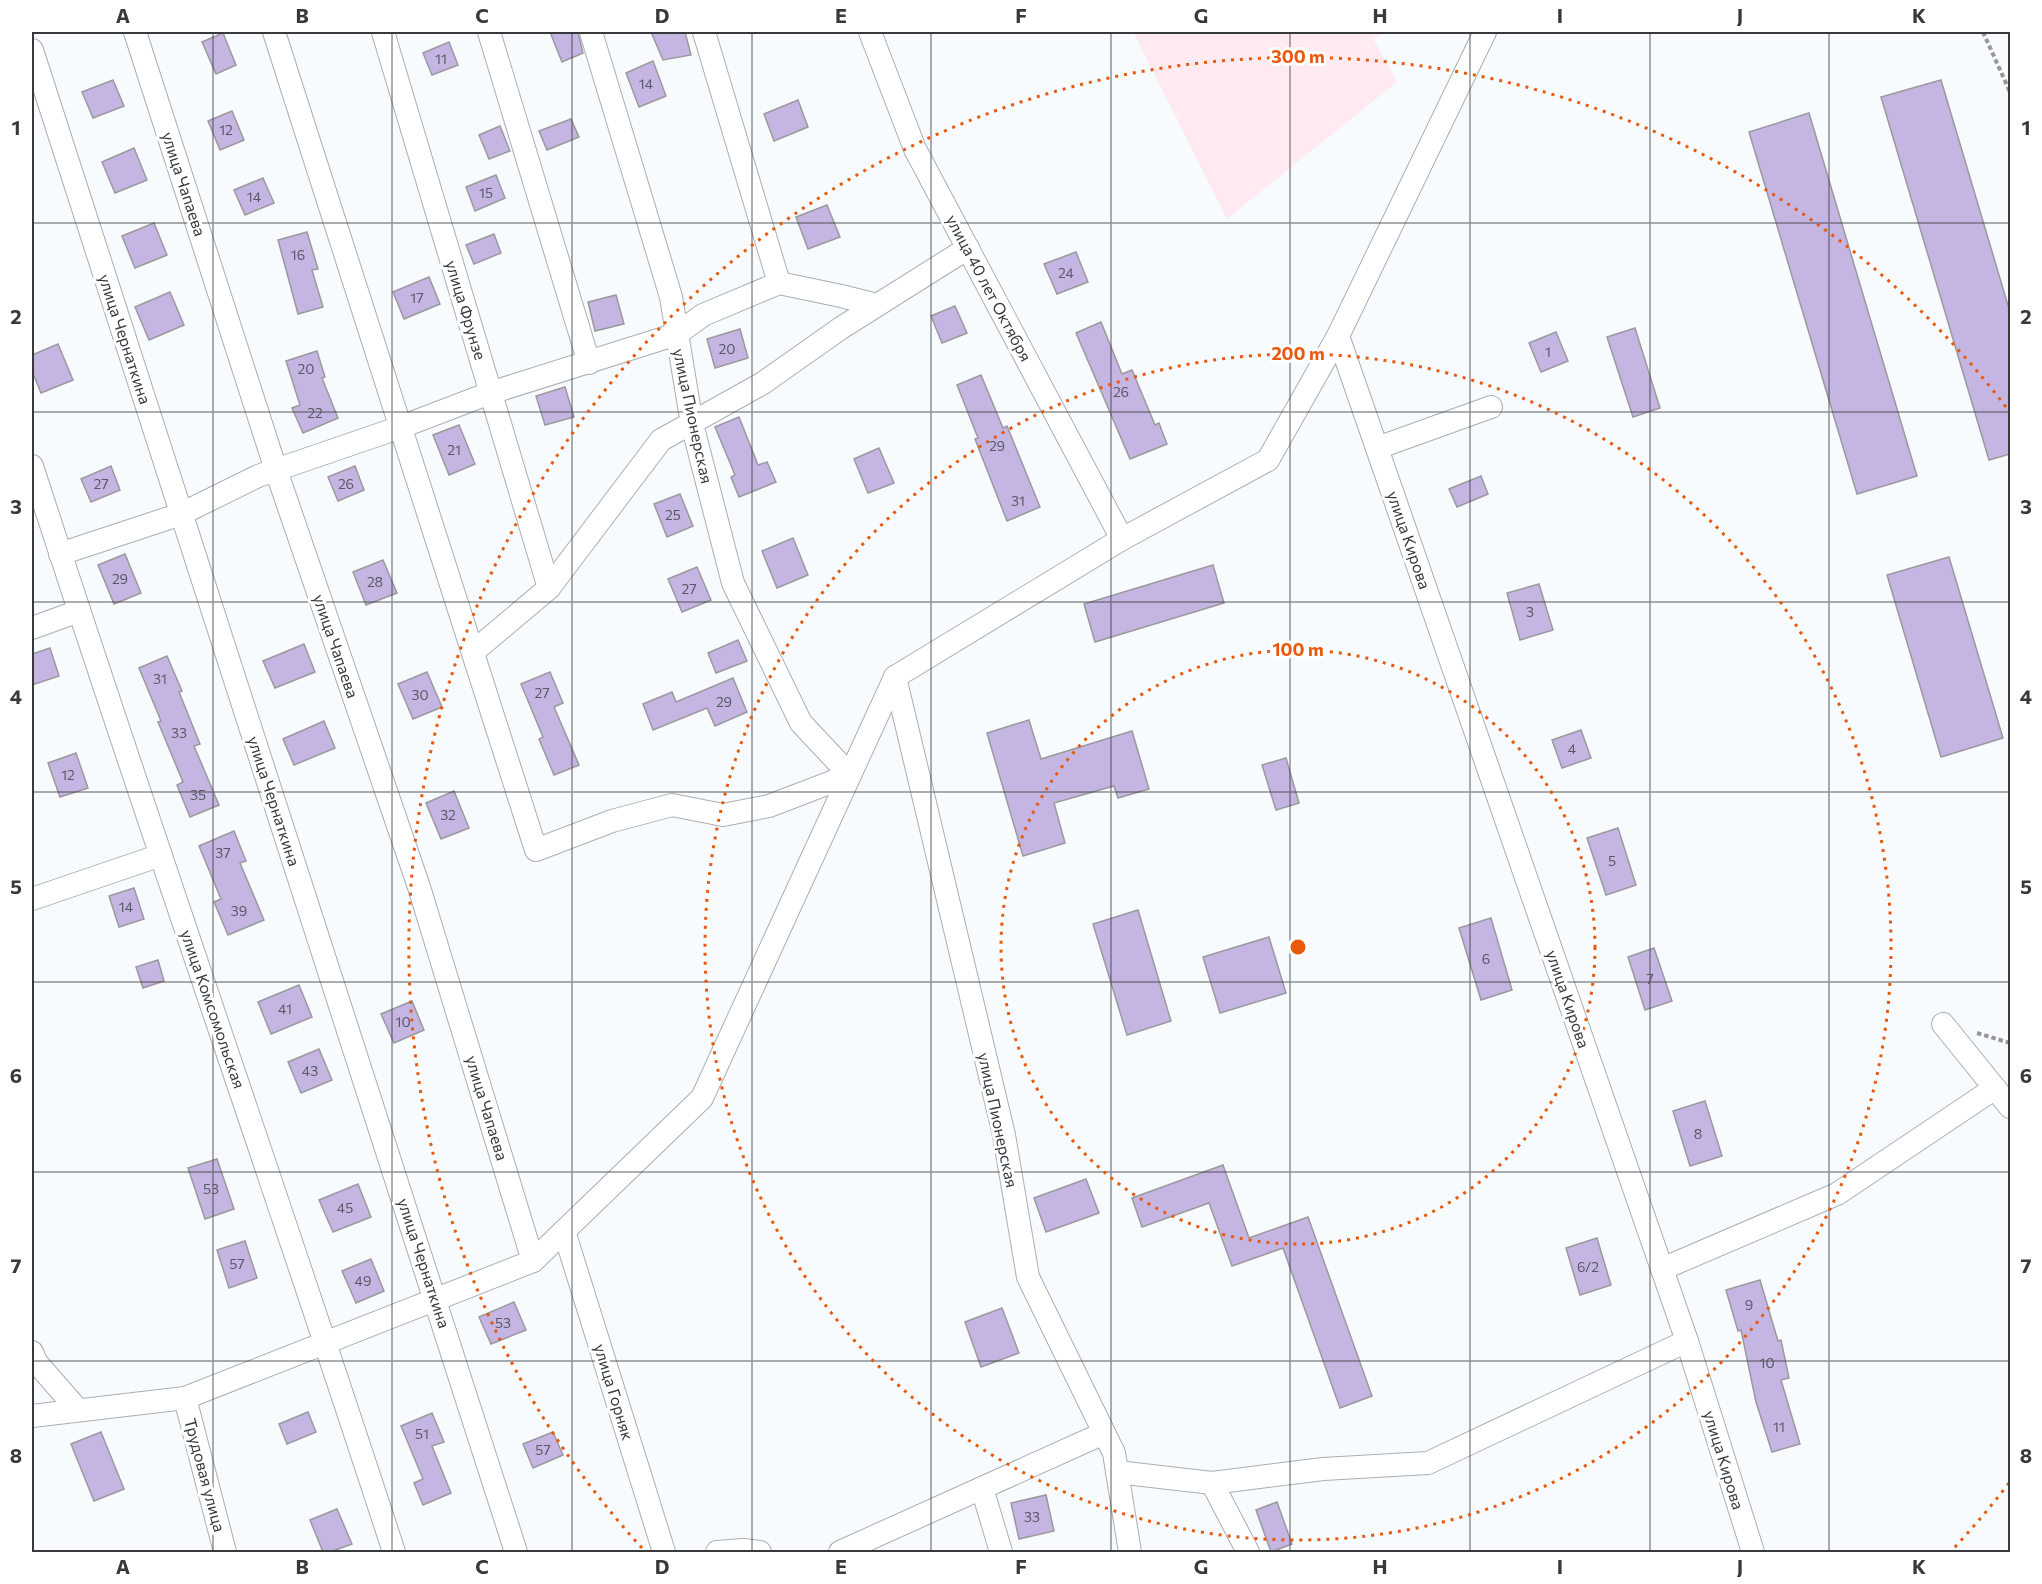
<svg xmlns="http://www.w3.org/2000/svg" width="2042" height="1584" font-family="Commissioner,sans-serif">
	<style>
		.industrial { fill: #ffeaf2 }
		.building { fill: #c5b5e2; stroke: #9b999e; stroke-width: 1.5 }
		.lines { fill: none; stroke-linecap: round; stroke-linejoin: round }
		.minor-casing { stroke: #aaaeb4; stroke-width: 24 }
		.path { stroke: #949699; stroke-width: 4; stroke-dasharray: 4.5 3; stroke-linecap: butt }
		.minor { stroke: #fff; stroke-width: 22 }
		.grid { fill: none; stroke: #37393b; stroke-width: 1.5; stroke-opacity: 0.55 }
		.ring { fill: none; stroke: #e8590c; stroke-width: 3; stroke-dasharray: 3 6 }
		.labels { text-anchor: middle; stroke-width: 6; stroke-linejoin: round; paint-order: stroke }
		.number-label { font-size: 14px; fill: #5a5865 }
		.street-label { font-size: 16px; fill: #37393b; stroke: #fff }
		.centre { fill: #e8590c; stroke: #fff; stroke-width: 3 }
		.ring-label { font-size: 18px; text-anchor: middle; font-weight: bold; fill: #e8590c; stroke: #fff; stroke-width: 6; stroke-linejoin: round; paint-order: stroke }
		.neatline { fill: none; stroke: #37393b; stroke-width: 2 }
		.grid-label { font-size: 20px; text-anchor: middle; font-weight: bold; fill: #37393b }
	</style>
	<rect width="100%" height="100%" fill="#f8fbfe"/>
	<!-- industrial -->
	<path class="industrial" d="M1133,32H1384L1374,40L1397,82L1227,219Z"/>
	<!-- building -->
	<g class="building">
		<path d="M550,32H578L583,53L562,62Z"/>
		<path d="M651,32H685L691,55L663,60Z"/>
		<path d="M223,33L236,65L216,74L202,42Z"/>
		<path d="M449,42L458,65L432,75L423,53Z"/>
		<path d="M653,61L666,96L639,107L626,73Z"/>
		<path d="M113,80L124,106L93,118L82,92Z"/>
		<path d="M1941,80L2010,312V454L1989,460L1881,97Z"/>
		<path d="M798,100L808,127L774,141L764,114Z"/>
		<path d="M232,111L244,140L220,150L208,121Z"/>
		<path d="M1809,113L1917,476L1857,494L1749,132Z"/>
		<path d="M571,119L579,137L547,150L539,131Z"/>
		<path d="M500,126L510,151L489,159L479,135Z"/>
		<path d="M134,148L147,180L115,193L102,162Z"/>
		<path d="M496,175L505,198L475,211L466,187Z"/>
		<path d="M263,178L274,203L245,215L234,190Z"/>
		<path d="M827,205L840,237L808,249L796,217Z"/>
		<path d="M154,223L167,255L135,268L122,236Z"/>
		<path d="M307,232L318,269L312,270L323,307L298,314L278,240Z"/>
		<path d="M494,234L501,253L474,264L466,245Z"/>
		<path d="M1076,252L1088,282L1057,294L1044,264Z"/>
		<path d="M429,277L440,304L404,319L393,292Z"/>
		<path d="M170,292L184,325L149,340L135,307Z"/>
		<path d="M616,295L624,324L595,331L588,302Z"/>
		<path d="M955,306L967,333L942,343L931,316Z"/>
		<path d="M1101,322L1122,374L1132,370L1155,425L1159,423L1167,444L1130,459L1076,333Z"/>
		<path d="M1635,328L1660,408L1633,417L1607,337Z"/>
		<path d="M740,329L748,358L715,368L707,339Z"/>
		<path d="M1556,332L1568,361L1541,372L1529,343Z"/>
		<path d="M58,344L73,380L41,393L32,371V355Z"/>
		<path d="M317,351L325,377L322,378L338,418L303,433L292,408L300,405L286,361Z"/>
		<path d="M981,375L1003,428L1007,426L1040,507L1007,521L975,439L978,438L957,385Z"/>
		<path d="M565,387L574,417L545,425L536,396Z"/>
		<path d="M739,417L758,465L767,462L776,482L739,497L731,477L735,475L715,427Z"/>
		<path d="M459,425L475,464L449,475L433,435Z"/>
		<path d="M879,448L894,483L868,493L854,459Z"/>
		<path d="M111,466L120,490L91,502L81,479Z"/>
		<path d="M355,466L364,490L338,501L328,477Z"/>
		<path d="M1481,476L1488,494L1457,507L1449,489Z"/>
		<path d="M680,494L693,526L667,537L654,504Z"/>
		<path d="M793,538L808,575L777,588L762,551Z"/>
		<path d="M125,554L141,593L114,604L98,565Z"/>
		<path d="M1949,557L2003,738L1941,757L1887,575Z"/>
		<path d="M383,560L397,593L366,605L353,572Z"/>
		<path d="M1213,565L1224,603L1095,642L1084,604Z"/>
		<path d="M697,567L711,600L682,612L668,579Z"/>
		<path d="M1539,584L1553,630L1520,640L1507,593Z"/>
		<path d="M738,640L747,661L716,673L708,653Z"/>
		<path d="M304,644L315,672L275,688L263,661Z"/>
		<path d="M50,648L59,676L32,685V654Z"/>
		<path d="M167,656L182,691L179,692L200,744L194,746L219,805L190,817L177,785L183,782L158,722L161,721L139,668Z"/>
		<path d="M427,672L442,707L413,719L398,684Z"/>
		<path d="M550,672L563,703L554,707L579,765L554,775L539,739L543,737L521,684Z"/>
		<path d="M733,678L747,712L715,726L707,708L653,730L643,704L672,692L676,702Z"/>
		<path d="M1029,720L1041,759L1132,731L1149,789L1118,798L1114,786L1054,803L1065,843L1023,856L987,733Z"/>
		<path d="M324,721L335,748L294,765L283,739Z"/>
		<path d="M1581,730L1591,758L1562,768L1552,740Z"/>
		<path d="M76,753L88,788L60,797L48,763Z"/>
		<path d="M1286,758L1299,803L1276,810L1262,765Z"/>
		<path d="M454,791L469,828L441,839L426,803Z"/>
		<path d="M1618,828L1636,885L1606,895L1587,838Z"/>
		<path d="M234,831L246,861L240,863L264,920L228,935L214,902L221,899L199,846Z"/>
		<path d="M134,888L144,919L119,927L109,896Z"/>
		<path d="M1138,910L1171,1021L1127,1035L1093,924Z"/>
		<path d="M1491,918L1512,990L1481,1000L1459,928Z"/>
		<path d="M1269,937L1286,993L1220,1013L1203,957Z"/>
		<path d="M1654,948L1672,1001L1645,1010L1628,957Z"/>
		<path d="M158,960L164,981L143,988L136,967Z"/>
		<path d="M299,985L312,1017L271,1034L258,1002Z"/>
		<path d="M412,1001L424,1030L394,1043L381,1014Z"/>
		<path d="M319,1049L332,1080L301,1093L288,1062Z"/>
		<path d="M1705,1101L1722,1156L1690,1166L1673,1111Z"/>
		<path d="M217,1159L234,1209L205,1219L188,1168Z"/>
		<path d="M1223,1165L1249,1238L1308,1217L1372,1396L1340,1408L1283,1248L1232,1266L1209,1203L1142,1227L1132,1198Z"/>
		<path d="M1086,1179L1099,1213L1046,1232L1034,1198Z"/>
		<path d="M358,1184L371,1217L333,1232L319,1200Z"/>
		<path d="M1597,1238L1611,1285L1580,1295L1566,1248Z"/>
		<path d="M245,1241L257,1278L229,1288L217,1250Z"/>
		<path d="M371,1259L384,1291L356,1303L342,1271Z"/>
		<path d="M1760,1280L1778,1341L1781,1340L1789,1378L1781,1380L1800,1444L1772,1452L1756,1402L1741,1330L1738,1331L1726,1290Z"/>
		<path d="M514,1302L526,1330L491,1344L479,1317Z"/>
		<path d="M1002,1308L1019,1353L981,1367L965,1322Z"/>
		<path d="M308,1412L316,1432L287,1444L279,1424Z"/>
		<path d="M432,1413L444,1442L432,1446L451,1493L423,1505L414,1483L423,1479L401,1426Z"/>
		<path d="M101,1432L124,1489L94,1501L71,1444Z"/>
		<path d="M553,1432L563,1455L533,1468L523,1444Z"/>
		<path d="M1046,1495L1054,1531L1019,1539L1011,1503Z"/>
		<path d="M1277,1502L1292,1544L1271,1552L1256,1510Z"/>
		<path d="M337,1509L352,1544L330,1552H323L310,1520Z"/>
	</g>
	<g class="lines">
		<!-- minor casing -->
		<g class="minor-casing">
			<g id="minor">
				<path d="M135,32L276,470L419,887L533,1261"/>
				<path d="M274,32L536,850L612,821L672,805L723,815L769,806L850,775L801,723L733,583L692,424L671,297L591,32"/>
				<path d="M383,32L549,588"/>
				<path d="M489,32L589,363"/>
				<path d="M704,32L779,283"/>
				<path d="M870,32L915,149L1122,539"/>
				<path d="M32,50L516,1552"/>
				<path d="M1338,336L1687,1341L1753,1552"/>
				<path d="M1377,448L1491,407"/>
				<path d="M32,466C149,829 276,1189 394,1552"/>
				<path d="M60,554L181,514L258,476L401,427L490,393L677,334L703,315L779,283L841,296L877,305"/>
				<path d="M32,628L79,611"/>
				<path d="M473,652L549,588L661,440L763,383L841,328L968,248"/>
				<path d="M895,677L1004,1135L1028,1277L1114,1453L1130,1552"/>
				<path d="M32,899L161,855"/>
				<path d="M1943,1024L2010,1107"/>
				<path d="M564,1231L664,1552"/>
				<path d="M1662,1269L1837,1194L1995,1088"/>
				<path d="M32,1352L36,1362L78,1410"/>
				<path d="M185,1398L225,1552"/>
				<path d="M32,1416L185,1398L533,1261L702,1098L895,677L1122,539L1268,460L1338,336L1485,32"/>
				<path d="M1117,1472L1212,1483L1323,1469L1428,1463L1687,1341"/>
				<path d="M1212,1483L1248,1552"/>
				<path d="M982,1488L1001,1552"/>
				<path d="M717,1552L743,1550L760,1552"/>
				<path d="M840,1552L1104,1433"/>
			</g>
		</g>
		<!-- path -->
		<g class="path">
			<path d="M1983,32L2010,92"/>
			<path d="M1977,1033L2010,1043"/>
		</g>
		<!-- minor -->
		<use href="#minor" class="minor"/>
	</g>
	<!-- grid -->
	<path class="grid" d="M213,32V1552M392,32V1552M572,32V1552M752,32V1552M931,32V1552M1111,32V1552M1290,32V1552M1470,32V1552M1650,32V1552M1829,32V1552M32,223H2010M32,412H2010M32,602H2010M32,792H2010M32,982H2010M32,1172H2010M32,1361H2010"/>
	<!-- distance rings -->
	<g class="ring">
		<circle cx="1298" cy="947" r="297"/>
		<circle cx="1298" cy="947" r="593"/>
		<path d="M2009 1483A890 890 0 0 1 1954 1548M642 1548A890 890 0 1 1 2009 411"/>
	</g>
	<g class="labels">
		<!-- number labels -->
		<g class="number-label">
			<text x="441" y="64">11</text>
			<text x="646" y="89">14</text>
			<text x="226" y="135">12</text>
			<text x="486" y="198">15</text>
			<text x="254" y="202">14</text>
			<text x="298" y="260">16</text>
			<text x="1066" y="278">24</text>
			<text x="417" y="303">17</text>
			<text x="727" y="354">20</text>
			<text x="1548" y="357">1</text>
			<text x="306" y="374">20</text>
			<text x="1121" y="397">26</text>
			<text x="315" y="418">22</text>
			<text x="997" y="451">29</text>
			<text x="454" y="455">21</text>
			<text x="101" y="489">27</text>
			<text x="346" y="489">26</text>
			<text x="1018" y="506">31</text>
			<text x="673" y="520">25</text>
			<text x="120" y="584">29</text>
			<text x="375" y="587">28</text>
			<text x="689" y="594">27</text>
			<text x="1530" y="617">3</text>
			<text x="160" y="684">31</text>
			<text x="542" y="698">27</text>
			<text x="420" y="700">30</text>
			<text x="724" y="707">29</text>
			<text x="179" y="738">33</text>
			<text x="1572" y="754">4</text>
			<text x="68" y="780">12</text>
			<text x="198" y="800">35</text>
			<text x="448" y="820">32</text>
			<text x="223" y="858">37</text>
			<text x="1612" y="866">5</text>
			<text x="126" y="912">14</text>
			<text x="239" y="916">39</text>
			<text x="1486" y="964">6</text>
			<text x="1650" y="984">7</text>
			<text x="285" y="1014">41</text>
			<text x="403" y="1027">10</text>
			<text x="310" y="1076">43</text>
			<text x="1698" y="1139">8</text>
			<text x="211" y="1194">53</text>
			<text x="345" y="1213">45</text>
			<text x="237" y="1269">57</text>
			<text x="1588" y="1272">6/2</text>
			<text x="363" y="1286">49</text>
			<text x="1749" y="1310">9</text>
			<text x="503" y="1328">53</text>
			<text x="1767" y="1368">10</text>
			<text x="1779" y="1432">11</text>
			<text x="422" y="1439">51</text>
			<text x="543" y="1455">57</text>
			<text x="1032" y="1522">33</text>
		</g>
		<!-- street labels -->
		<g class="street-label">
			<text transform="translate(184 184) rotate(72)" y="6">улица Чапаева</text>
			<text transform="translate(989 288) rotate(62)" y="6">улица 40 лет Октября</text>
			<text transform="translate(466 310) rotate(73)" y="6">улица Фрунзе</text>
			<text transform="translate(125 339) rotate(72)" y="6">улица Чернаткина</text>
			<text transform="translate(693 416) rotate(78)" y="6">улица Пионерская</text>
			<text transform="translate(1409 540) rotate(71)" y="6">улица Кирова</text>
			<text transform="translate(336 646) rotate(71)" y="6">улица Чапаева</text>
			<text transform="translate(274 801) rotate(72)" y="6">улица Чернаткина</text>
			<text transform="translate(1568 999) rotate(71)" y="6">улица Кирова</text>
			<text transform="translate(213 1009) rotate(71)" y="6">улица Комсомольская</text>
			<text transform="translate(487 1108) rotate(73)" y="6">улица Чапаева</text>
			<text transform="translate(998 1120) rotate(78)" y="6">улица Пионерская</text>
			<text transform="translate(424 1263) rotate(72)" y="6">улица Чернаткина</text>
			<text transform="translate(614 1392) rotate(73)" y="6">улица Горняк</text>
			<text transform="translate(1724 1460) rotate(73)" y="6">улица Кирова</text>
			<text transform="translate(205 1475) rotate(75)" y="6">Трудовая улица</text>
		</g>
	</g>
	<circle cx="1298" cy="947" r="9" class="centre"/>
	<g class="ring-label">
		<text x="1298" y="63">300 m</text>
		<text x="1298" y="360">200 m</text>
		<text x="1298" y="656">100 m</text>
	</g>
	<!-- border -->
	<rect width="2042" height="1584" fill="none" stroke="#ffffff" stroke-width="66"/>
	<rect x="33" y="33" width="1976" height="1518" class="neatline"/>
	<g class="grid-label">
		<text x="123" y="23">A</text>
		<text x="302" y="23">B</text>
		<text x="482" y="23">C</text>
		<text x="662" y="23">D</text>
		<text x="841" y="23">E</text>
		<text x="1021" y="23">F</text>
		<text x="1201" y="23">G</text>
		<text x="1380" y="23">H</text>
		<text x="1560" y="23">I</text>
		<text x="1740" y="23">J</text>
		<text x="1919" y="23">K</text>
		<text x="16" y="135">1</text>
		<text x="2026" y="135">1</text>
		<text x="16" y="324">2</text>
		<text x="2026" y="324">2</text>
		<text x="16" y="514">3</text>
		<text x="2026" y="514">3</text>
		<text x="16" y="704">4</text>
		<text x="2026" y="704">4</text>
		<text x="16" y="894">5</text>
		<text x="2026" y="894">5</text>
		<text x="16" y="1083">6</text>
		<text x="2026" y="1083">6</text>
		<text x="16" y="1273">7</text>
		<text x="2026" y="1273">7</text>
		<text x="16" y="1463">8</text>
		<text x="2026" y="1463">8</text>
		<text x="123" y="1574">A</text>
		<text x="302" y="1574">B</text>
		<text x="482" y="1574">C</text>
		<text x="662" y="1574">D</text>
		<text x="841" y="1574">E</text>
		<text x="1021" y="1574">F</text>
		<text x="1201" y="1574">G</text>
		<text x="1380" y="1574">H</text>
		<text x="1560" y="1574">I</text>
		<text x="1740" y="1574">J</text>
		<text x="1919" y="1574">K</text>
	</g>
</svg>
